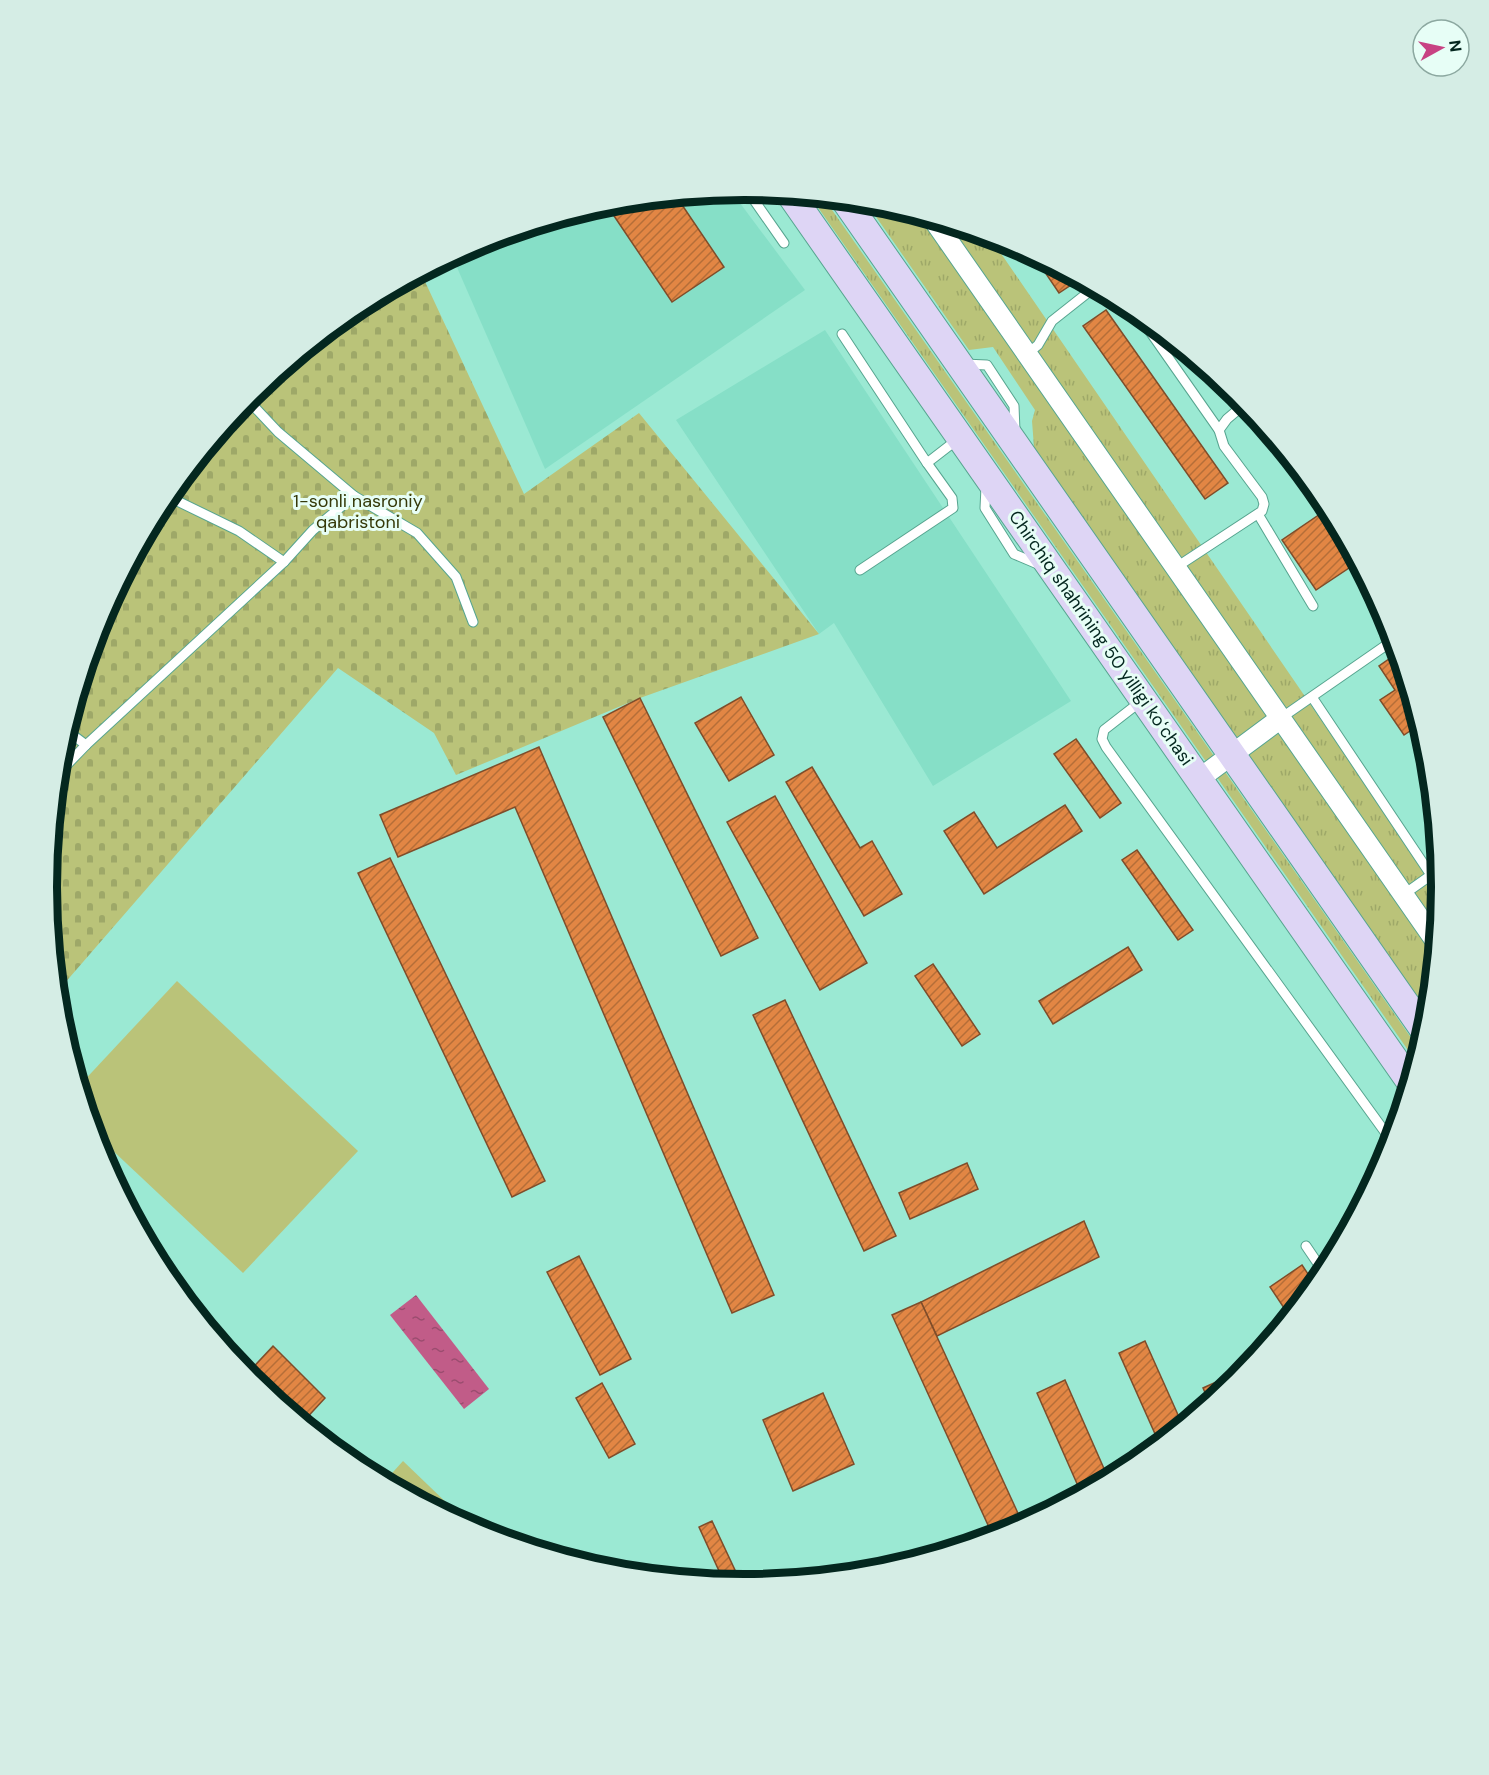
<svg xmlns="http://www.w3.org/2000/svg" width="1489" height="1775" font-family="'DM Sans',sans-serif">
	<style>
		.built { fill: #86dfc7 }
		.grass { fill: url(#grass-tufts) }
		.cemetery { fill: url(#cemetery-stones) }
		.garden { fill: #bac379 }
		.water { fill: url(#water-ripples) }
		.building { fill: url(#building-hatch); stroke: #7f4d2a; stroke-width: 1.5 }
		.lines { fill: none; stroke-linecap: round; stroke-linejoin: round }
		.service-casing { stroke: #57a590; stroke-width: 11 }
		.minor-casing { stroke: #57a590; stroke-width: 22 }
		.secondary-casing { stroke: #57a590; stroke-width: 29 }
		.service { stroke: #fff; stroke-width: 9 }
		.minor { stroke: #fff; stroke-width: 20 }
		.secondary { stroke: #ded5f5; stroke-width: 27 }
		.labels { text-anchor: middle; stroke-width: 6; stroke-linejoin: round; paint-order: stroke }
		.park-label { font-size: 18px; fill: #353909; stroke: #e7fef6 }
		.street-label { font-size: 18px; fill: #04271f; stroke: #e7fef6 }
		.rim { fill: none; stroke: #04271f; stroke-width: 8 }
	</style>
	<defs>
		<pattern id="grass-tufts" width="24" height="20" patternUnits="userSpaceOnUse" patternTransform="scale(1.5)"><rect width="24" height="20" fill="#bac379"/><path d="M3 7l-1-3M5 7V3M7 7l1-3M15 17l-1-3M17 17v-4M19 17l1-3" fill="none" stroke="#9ea868"/></pattern>
		<pattern id="cemetery-stones" width="16" height="16" patternUnits="userSpaceOnUse" patternTransform="scale(1.5)"><rect width="16" height="16" fill="#bac379"/><path d="M2 7V4a2 2 0 0 1 4 0v3zM10 15v-3a2 2 0 0 1 4 0v3z" fill="#9ea868"/></pattern>
		<pattern id="water-ripples" width="26" height="14" patternUnits="userSpaceOnUse" patternTransform="scale(1.5)"><rect width="26" height="14" fill="#c15c88"/><path d="M2 4q2-2 4 0t4 0M15 11q2-2 4 0t4 0" fill="none" stroke="#9b4c6f"/></pattern>
		<pattern id="building-hatch" width="6" height="6" patternUnits="userSpaceOnUse" patternTransform="scale(1.5)"><rect width="6" height="6" fill="#e28644"/><path d="M-1 1l2-2M0 6l6-6M5 7l2-2" fill="none" stroke="#b56e38"/></pattern>
	</defs>
	<rect width="100%" height="100%" fill="#9be9d3"/>
	<!-- built -->
	<g class="built">
		<path d="M731,191L805,290L545,469L452,256L478,243L609,203Z"/>
		<path d="M825,330L1071,701L933,786L834,623L819,634L676,420Z"/>
	</g>
	<!-- grass -->
	<g class="grass">
		<path d="M810,196L823,197L1421,1052L1417,1063Z"/>
		<path d="M865,201L881,203L989,236L1442,896L1428,1026L1034,447L1032,421L1035,410L993,347L969,350Z"/>
	</g>
	<!-- cemetery -->
	<path class="cemetery" d="M421,273L524,494L639,413L819,634L640,698L456,775L434,733L338,668L57,992L47,888L60,751L100,620L164,499L251,394L357,307Z"/>
	<!-- garden -->
	<g class="garden">
		<path d="M177,981L358,1151L243,1273L92,1131L79,1086Z"/>
		<path d="M403,1461L478,1533L384,1482Z"/>
	</g>
	<!-- water -->
	<path class="water" d="M416,1295L489,1389L464,1409L390,1315Z"/>
	<!-- building -->
	<g class="building">
		<path d="M676,196L724,267L672,302L606,204Z"/>
		<path d="M1032,253L1080,279L1059,293Z"/>
		<path d="M1106,310L1228,483L1205,499L1083,326Z"/>
		<path d="M1329,508L1358,562L1316,590L1282,540Z"/>
		<path d="M1399,652L1422,730L1419,725L1404,735L1380,700L1395,690L1379,666Z"/>
		<path d="M741,697L774,755L729,781L695,723Z"/>
		<path d="M640,698L758,938L721,956L603,717Z"/>
		<path d="M1076,739L1121,803L1100,818L1054,754Z"/>
		<path d="M539,747L774,1295L732,1313L515,807L398,857L380,815Z"/>
		<path d="M812,767L860,848L872,841L902,894L864,916L786,782Z"/>
		<path d="M775,796L867,963L820,990L727,822Z"/>
		<path d="M1065,805L1082,831L984,894L944,831L974,812L997,848Z"/>
		<path d="M1137,850L1193,930L1178,940L1122,860Z"/>
		<path d="M390,858L545,1181L512,1197L358,873Z"/>
		<path d="M1128,947L1142,970L1053,1024L1039,1001Z"/>
		<path d="M933,964L980,1034L962,1046L915,976Z"/>
		<path d="M785,1000L896,1236L864,1251L753,1015Z"/>
		<path d="M967,1163L978,1189L910,1219L899,1193Z"/>
		<path d="M1084,1221L1099,1257L937,1336L921,1302Z"/>
		<path d="M579,1256L631,1359L600,1375L547,1272Z"/>
		<path d="M1302,1265L1316,1286L1290,1317L1270,1287Z"/>
		<path d="M921,1302L1022,1522L993,1536L892,1315Z"/>
		<path d="M1145,1341L1183,1426L1160,1445L1119,1353Z"/>
		<path d="M273,1346L325,1398L302,1423L246,1375Z"/>
		<path d="M1223,1379L1228,1389L1210,1404L1203,1388Z"/>
		<path d="M1065,1380L1109,1480L1082,1495L1037,1393Z"/>
		<path d="M602,1383L635,1444L609,1458L576,1398Z"/>
		<path d="M823,1393L854,1464L793,1491L763,1420Z"/>
		<path d="M712,1521L742,1585L725,1584L699,1527Z"/>
		<path d="M899,1556L904,1565L880,1572L863,1574Z"/>
	</g>
	<g class="lines">
		<!-- service casing -->
		<g class="service-casing">
			<g id="service">
				<path d="M747,190L784,243"/>
				<path d="M1135,310L1219,430"/>
				<path d="M842,334L927,463L958,439"/>
				<path d="M1027,354L1038,345L1052,321L1095,287"/>
				<path d="M964,364L987,365L1014,406L1015,431"/>
				<path d="M247,399L278,432L354,496"/>
				<path d="M986,487L985,508L1014,554L1040,565"/>
				<path d="M167,496L239,531L284,562"/>
				<path d="M1258,514L1313,606"/>
				<path d="M1175,568L1262,511L1264,504L1262,497L1224,446L1219,430L1227,419L1246,403"/>
				<path d="M860,570L953,508L952,498L927,463"/>
				<path d="M1312,697L1431,875"/>
				<path d="M1140,702L1104,730L1102,739L1106,747L1393,1143"/>
				<path d="M1281,718L1395,639"/>
				<path d="M66,730L86,745"/>
				<path d="M58,774L86,745L284,562L313,530L354,496L417,533L456,577L473,622"/>
				<path d="M1403,895L1441,868"/>
				<path d="M1306,1246L1325,1274"/>
			</g>
		</g>
		<!-- minor casing -->
		<g class="minor-casing">
			<g id="minor">
				<path d="M933,219L1437,943"/>
				<path d="M1199,779L1281,718"/>
			</g>
		</g>
		<!-- secondary casing -->
		<g class="secondary-casing">
			<g id="secondary">
				<path d="M790,194L1411,1083"/>
				<path d="M844,199L1426,1033"/>
			</g>
		</g>
		<!-- service -->
		<use href="#service" class="service"/>
		<!-- minor -->
		<use href="#minor" class="minor"/>
		<!-- secondary -->
		<use href="#secondary" class="secondary"/>
	</g>
	<g class="labels">
		<!-- park labels -->
		<g class="park-label">
			<text x="358" y="507">1-sonli nasroniy<tspan x="358" dy="21">qabristoni</tspan></text>
		</g>
		<!-- street labels -->
		<g class="street-label">
			<text transform="translate(1101 638) rotate(55)" y="6">Chirchiq shahrining 50 yilligi koʻchasi</text>
		</g>
	</g>
	<!-- crop -->
	<path d="M0 0H1489V1775H0ZM57 887a687 687 0 1 1 1374 0a687 687 0 1 1-1374 0Z" fill="#d5ede5" fill-rule="evenodd"/>
	<path class="rim" d="M57 887a687 687 0 1 1 1374 0a687 687 0 1 1-1374 0Z"/>
	<!-- north arrow -->
	<g transform="translate(1441 48) rotate(82)"><circle r="28" fill="#e7fef6" stroke="#8ca8a0" stroke-width="1.5"/>
	<path d="M0-4.5L10 22L0 15L-10 22Z" fill="#c84283"/>
	<text y="-9" font-size="16" font-weight="bold" text-anchor="middle" fill="#04271f">N</text>
	</g>
</svg>
